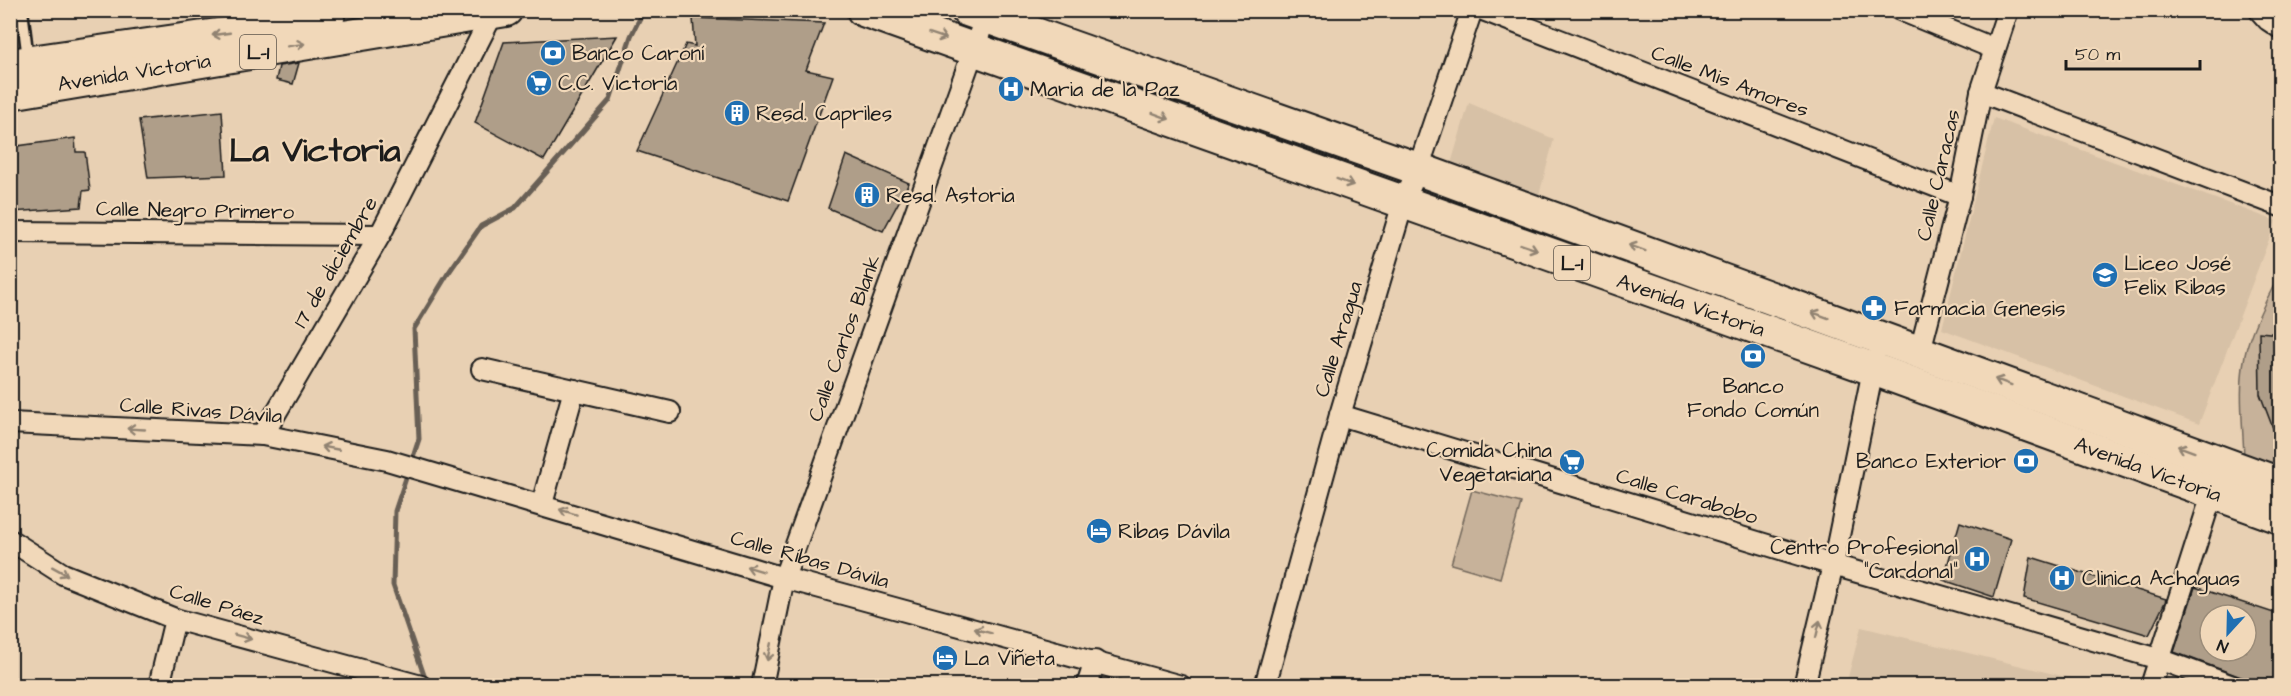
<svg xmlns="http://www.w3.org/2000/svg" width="2291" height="696" font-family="'Architects Daughter',sans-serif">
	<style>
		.built { fill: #d7c1a6 }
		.green { fill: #c7b29a; stroke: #72675b; stroke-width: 1.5 }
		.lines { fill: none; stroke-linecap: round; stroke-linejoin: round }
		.stream { stroke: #685f54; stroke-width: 5 }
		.building { fill: #af9e89; stroke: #1c1c1c; stroke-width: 1.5; fill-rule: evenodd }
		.lane-casing { stroke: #1c1c1c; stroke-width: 15 }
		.street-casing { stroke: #1c1c1c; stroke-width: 24 }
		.primary-casing { stroke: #1c1c1c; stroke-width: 36 }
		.lane { stroke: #f1d8b9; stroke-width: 10 }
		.street { stroke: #f1d8b9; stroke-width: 20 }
		.primary { stroke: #f1d8b9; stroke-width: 32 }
		.oneway { stroke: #918372 }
		.labels { text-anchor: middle; stroke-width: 4.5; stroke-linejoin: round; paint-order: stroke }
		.shield { fill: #f1d8b9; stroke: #5c544b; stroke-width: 1.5 }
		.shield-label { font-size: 20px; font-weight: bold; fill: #1c1c1c }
		.poi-label { font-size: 21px; fill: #1c1c1c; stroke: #f1d8b9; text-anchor: start }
		.street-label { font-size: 21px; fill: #1c1c1c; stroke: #f1d8b9 }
		.town-label { font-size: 33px; font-weight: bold; fill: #1c1c1c; stroke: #f1d8b9 }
	</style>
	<rect width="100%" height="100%" fill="#e8d0b3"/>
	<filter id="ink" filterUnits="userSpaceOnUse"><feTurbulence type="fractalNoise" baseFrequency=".0167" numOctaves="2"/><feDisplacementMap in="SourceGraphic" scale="12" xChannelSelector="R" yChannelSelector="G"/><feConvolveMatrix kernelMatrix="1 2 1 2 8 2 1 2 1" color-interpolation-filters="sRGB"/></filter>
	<g filter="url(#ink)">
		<!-- built -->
		<g class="built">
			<path d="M1469,103L1554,139L1538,199L1450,167Z"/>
			<path d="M1994,118L2276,221L2199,424L1942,329Z"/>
			<path d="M1861,627L2099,685H2100H1846Z"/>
		</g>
		<!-- green -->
		<g class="green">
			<path d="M2280,274V473L2244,458C2243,424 2238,389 2245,355C2250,330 2268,296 2280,274Z"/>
			<path d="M1472,490L1521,503L1500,578L1451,564Z"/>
		</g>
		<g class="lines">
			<!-- stream -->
			<path class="stream" d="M427,684L393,585L395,511L419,439L414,329L447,275L481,226L515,208L610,100L631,36L644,10"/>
		</g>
		<!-- building -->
		<g class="building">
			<path d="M693,18L824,23L806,70L833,76L788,201L637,151L686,44L695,46Z"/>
			<path d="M617,36L544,160L475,123L504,42Z"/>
			<path d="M299,63L293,84L276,80L279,66Z"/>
			<path d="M222,111L226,175L148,178L139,120Z"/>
			<path d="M75,138L76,152H85L90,190L83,191L81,207L12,212L10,147Z"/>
			<path d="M846,155L909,183L883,231L828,208Z"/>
			<path d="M2259,332L2280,334L2279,444L2260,394Z"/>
			<path d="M1960,522L2011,539L1994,597L1943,580Z"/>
			<path d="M2031,557L2166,599L2165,602L2149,635L2024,598Z"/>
			<path d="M2195,587L2280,615V686H2265L2174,652ZM2210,615H2246V651H2210Z"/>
		</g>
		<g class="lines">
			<!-- lane casing -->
			<g class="lane-casing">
				<path id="lane" d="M22,10L28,59"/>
			</g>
			<!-- street casing -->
			<g class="street-casing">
				<g id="street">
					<path d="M1483,10L1960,196"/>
					<path d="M1900,10L1995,49"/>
					<path d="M2259,10L2268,20L2280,28"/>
					<path d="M1981,92L2280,206"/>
					<path d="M10,232L380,235"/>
					<path d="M1909,353L1920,351L1960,196L1981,92L2008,10"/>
					<path d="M482,369L670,412"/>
					<path d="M1340,415L1833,565L2159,659L2232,686"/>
					<path d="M10,423L263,435L387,460L784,578L1181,686"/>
					<path d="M263,435L380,235L493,13"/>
					<path d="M542,504L574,390"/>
					<path d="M10,540L63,574L175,619L421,686"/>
					<path d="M159,686L175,619"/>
					<path d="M762,686L784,578L988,10"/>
					<path d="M1087,686L1095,661"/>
					<path d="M1265,686L1340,415L1403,203L1418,169L1472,10"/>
					<path d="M1804,686L1833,565L1875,360"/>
					<path d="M2151,686L2216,482"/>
				</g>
			</g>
			<!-- primary casing -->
			<g class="primary-casing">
				<g id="primary">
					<path d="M863,10L1873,369L2280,517"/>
					<path d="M967,10L1418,169L2280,484"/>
					<path d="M10,65L328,19"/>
					<path d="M10,93L506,10"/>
				</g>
			</g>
			<!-- lane -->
			<use href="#lane" class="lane"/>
			<!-- street -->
			<use href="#street" class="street"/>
			<!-- primary -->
			<use href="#primary" class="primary"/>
		</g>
		<!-- one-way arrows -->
		<defs><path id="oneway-shaft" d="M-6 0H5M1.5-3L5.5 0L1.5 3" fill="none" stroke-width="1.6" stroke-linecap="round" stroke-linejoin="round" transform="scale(1.5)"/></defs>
		<g class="oneway">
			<use href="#oneway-shaft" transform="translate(221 34) rotate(172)"/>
			<use href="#oneway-shaft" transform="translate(938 36) rotate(19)"/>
			<use href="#oneway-shaft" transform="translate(296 45) rotate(-9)"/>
			<use href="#oneway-shaft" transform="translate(1161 116) rotate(20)"/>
			<use href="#oneway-shaft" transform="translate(1345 182) rotate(20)"/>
			<use href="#oneway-shaft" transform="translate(1529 247) rotate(19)"/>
			<use href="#oneway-shaft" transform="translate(1637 248) rotate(-160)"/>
			<use href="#oneway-shaft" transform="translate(1820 315) rotate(-160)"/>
			<use href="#oneway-shaft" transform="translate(2003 382) rotate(-160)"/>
			<use href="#oneway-shaft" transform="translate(136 429) rotate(-177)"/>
			<use href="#oneway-shaft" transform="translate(330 448) rotate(-169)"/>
			<use href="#oneway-shaft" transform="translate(2186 449) rotate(-160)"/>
			<use href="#oneway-shaft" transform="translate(568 512) rotate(-163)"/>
			<use href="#oneway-shaft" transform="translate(755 569) rotate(-163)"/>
			<use href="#oneway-shaft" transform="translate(60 571) rotate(29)"/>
			<use href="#oneway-shaft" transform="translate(1818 629) rotate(-77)"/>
			<use href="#oneway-shaft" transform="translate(983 631) rotate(-165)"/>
			<use href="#oneway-shaft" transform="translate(243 637) rotate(15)"/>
			<use href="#oneway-shaft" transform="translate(769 652) rotate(102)"/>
		</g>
	</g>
	<!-- icons -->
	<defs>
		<g id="bank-disc" transform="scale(1.35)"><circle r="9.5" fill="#1f6fb2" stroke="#f1d8b9"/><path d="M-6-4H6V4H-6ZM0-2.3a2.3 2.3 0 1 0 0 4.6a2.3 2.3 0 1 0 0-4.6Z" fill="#fff"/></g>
		<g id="supermarket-disc" transform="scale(1.35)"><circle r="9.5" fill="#1f6fb2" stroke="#f1d8b9"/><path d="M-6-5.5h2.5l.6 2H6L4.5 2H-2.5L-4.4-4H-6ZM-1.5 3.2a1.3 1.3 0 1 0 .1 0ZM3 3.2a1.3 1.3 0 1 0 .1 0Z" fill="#fff"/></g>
		<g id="hospital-disc" transform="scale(1.35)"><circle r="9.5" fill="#1f6fb2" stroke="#f1d8b9"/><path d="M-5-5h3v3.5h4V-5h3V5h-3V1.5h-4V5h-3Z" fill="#fff"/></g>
		<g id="building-disc" transform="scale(1.35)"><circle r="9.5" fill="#1f6fb2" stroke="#f1d8b9"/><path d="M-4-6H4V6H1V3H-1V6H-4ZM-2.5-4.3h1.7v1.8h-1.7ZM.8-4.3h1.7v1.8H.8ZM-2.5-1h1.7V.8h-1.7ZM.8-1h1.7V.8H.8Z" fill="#fff"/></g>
		<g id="school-disc" transform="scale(1.35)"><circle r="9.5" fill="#1f6fb2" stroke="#f1d8b9"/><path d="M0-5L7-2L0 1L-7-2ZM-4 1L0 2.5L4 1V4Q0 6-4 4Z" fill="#fff"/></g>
		<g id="pharmacy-disc" transform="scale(1.35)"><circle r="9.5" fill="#1f6fb2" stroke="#f1d8b9"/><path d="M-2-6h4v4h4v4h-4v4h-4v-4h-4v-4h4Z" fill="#fff"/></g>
		<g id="hotel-disc" transform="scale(1.35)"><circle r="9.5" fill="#1f6fb2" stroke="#f1d8b9"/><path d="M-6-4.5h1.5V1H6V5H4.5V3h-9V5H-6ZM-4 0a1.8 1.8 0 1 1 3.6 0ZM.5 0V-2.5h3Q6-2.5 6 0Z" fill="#fff"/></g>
	</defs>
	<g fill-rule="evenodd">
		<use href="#bank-disc" x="553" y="53"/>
		<use href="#supermarket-disc" x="539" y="83"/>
		<use href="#hospital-disc" x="1011" y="89"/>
		<use href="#building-disc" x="737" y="113"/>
		<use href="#building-disc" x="867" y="195"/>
		<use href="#school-disc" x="2105" y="275"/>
		<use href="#pharmacy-disc" x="1874" y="308"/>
		<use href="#bank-disc" x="1753" y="356"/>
		<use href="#bank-disc" x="2026" y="461"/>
		<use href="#supermarket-disc" x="1572" y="462"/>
		<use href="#hotel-disc" x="1099" y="531"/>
		<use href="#hospital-disc" x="1977" y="559"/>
		<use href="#hospital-disc" x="2062" y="578"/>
		<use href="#hotel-disc" x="945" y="658"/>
	</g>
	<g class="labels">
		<!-- shield labels -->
		<g class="shield">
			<rect x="240" y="35" width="36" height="34" rx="4.5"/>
			<rect x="1554" y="246" width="36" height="34" rx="4.5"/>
		</g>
		<g class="shield-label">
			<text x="258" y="59">L-1</text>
			<text x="1572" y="270">L-1</text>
		</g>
		<!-- poi labels -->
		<g class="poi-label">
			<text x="572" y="60">Banco Caroní</text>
			<text x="558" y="90">C.C. Victoria</text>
			<text x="1030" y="96">Maria de la Paz</text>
			<text x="756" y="120">Resd. Capriles</text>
			<text x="886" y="202">Resd. Astoria</text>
			<text x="2124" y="270">Liceo José<tspan x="2124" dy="24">Felix Ribas</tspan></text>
			<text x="1894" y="315">Farmacia Genesis</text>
			<text x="1753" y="393" text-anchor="middle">Banco<tspan x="1753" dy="24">Fondo Común</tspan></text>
			<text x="1552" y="457" text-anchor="end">Comida China<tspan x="1552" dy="24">Vegetariana</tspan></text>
			<text x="2006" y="468" text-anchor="end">Banco Exterior</text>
			<text x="1118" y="538">Ribas Dávila</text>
			<text x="1958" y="554" text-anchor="end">Centro Profesional<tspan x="1958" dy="24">"Cardonal"</tspan></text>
			<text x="2082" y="585">Clinica Achaguas</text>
			<text x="964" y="665">La Viñeta</text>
		</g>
		<!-- street labels -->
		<g class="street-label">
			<text transform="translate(134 72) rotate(-9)" y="7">Avenida Victoria</text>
			<text transform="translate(1730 81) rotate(21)" y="7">Calle Mis Amores</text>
			<text transform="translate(1938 175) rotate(-77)" y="7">Calle Caracas</text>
			<text transform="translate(195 210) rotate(1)" y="7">Calle Negro Primero</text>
			<text transform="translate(335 262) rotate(-60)" y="7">17 de diciembre</text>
			<text transform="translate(1691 305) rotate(19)" y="7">Avenida Victoria</text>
			<text transform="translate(844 338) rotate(-70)" y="7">Calle Carlos Blank</text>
			<text transform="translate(1338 339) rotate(-73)" y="7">Calle Aragua</text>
			<text transform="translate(201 410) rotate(4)" y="7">Calle Rivas Dávila</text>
			<text transform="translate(2148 469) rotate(20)" y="7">Avenida Victoria</text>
			<text transform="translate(1687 496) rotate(17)" y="7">Calle Carabobo</text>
			<text transform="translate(810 559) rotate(16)" y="7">Calle Ríbas Dávila</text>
			<text transform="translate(217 604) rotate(17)" y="7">Calle Páez</text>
		</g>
		<!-- town labels -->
		<g class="town-label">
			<text x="315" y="161">La Victoria</text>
		</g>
	</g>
	<!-- margin -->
	<rect width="2291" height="696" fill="none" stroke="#f1d8b9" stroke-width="36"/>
	<rect x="18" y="18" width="2255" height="660" fill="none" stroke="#1c1c1c" stroke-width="2" filter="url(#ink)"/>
	<!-- north arrow -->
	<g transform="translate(2228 633) rotate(202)"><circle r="28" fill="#f1d8b9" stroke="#9c8d7a" stroke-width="1.5"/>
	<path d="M0-4.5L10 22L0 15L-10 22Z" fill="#1f6fb2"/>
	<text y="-9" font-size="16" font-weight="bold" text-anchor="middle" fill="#1c1c1c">N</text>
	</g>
	<!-- scale -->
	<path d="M2066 60v9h134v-9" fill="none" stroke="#1c1c1c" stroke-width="3"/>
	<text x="2075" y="60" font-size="18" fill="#1c1c1c" stroke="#f1d8b9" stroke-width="4.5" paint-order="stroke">50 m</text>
</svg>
